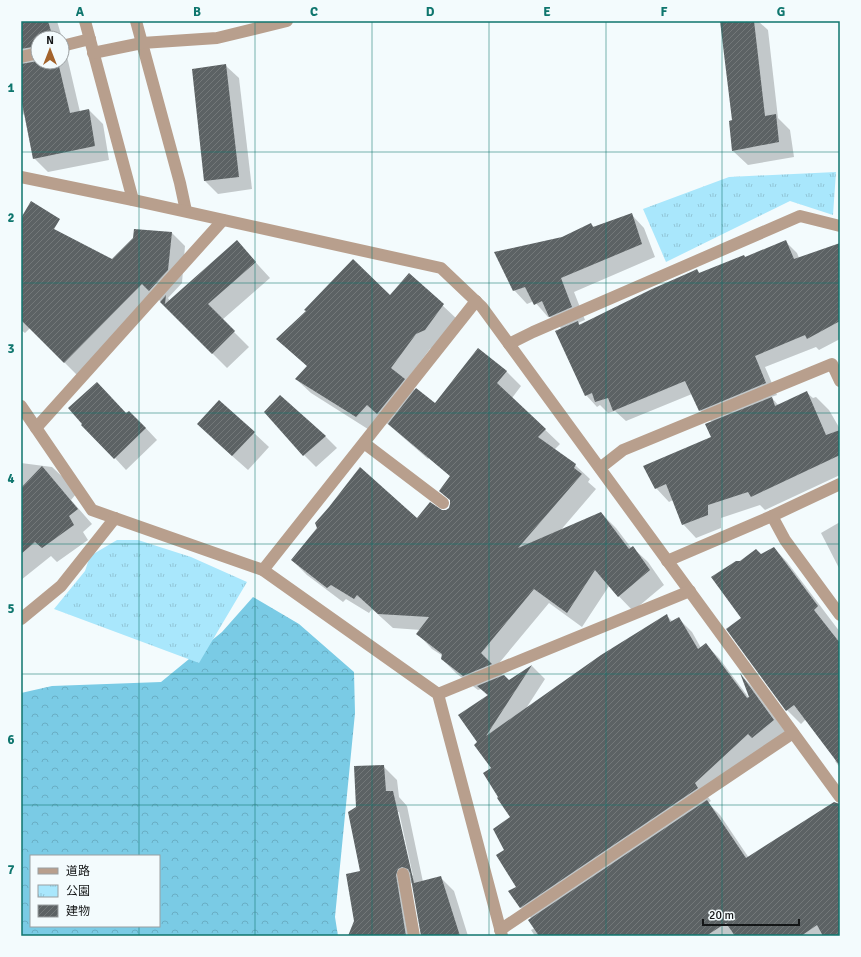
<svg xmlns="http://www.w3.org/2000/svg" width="861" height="957" font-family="Signika,'Noto Sans JP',sans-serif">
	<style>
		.forest { fill: url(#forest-crowns); fill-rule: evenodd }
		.park { fill: url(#park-tufts) }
		.shadow { fill: #0003; fill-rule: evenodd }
		.building { fill: url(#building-hatch) }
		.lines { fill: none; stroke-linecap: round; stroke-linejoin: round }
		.minor { stroke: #b89f8d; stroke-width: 12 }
		.grid { fill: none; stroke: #0f766e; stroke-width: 1; stroke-opacity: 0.55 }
		.neatline { fill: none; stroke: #0f766e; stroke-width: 1.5 }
		.grid-label { font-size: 13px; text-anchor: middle; font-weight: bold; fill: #0f766e }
	</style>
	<defs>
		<pattern id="forest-crowns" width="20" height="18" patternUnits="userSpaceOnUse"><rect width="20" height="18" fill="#7acbe5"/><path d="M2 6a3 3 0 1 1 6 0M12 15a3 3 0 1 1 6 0" fill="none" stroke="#69aec4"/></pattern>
		<pattern id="park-tufts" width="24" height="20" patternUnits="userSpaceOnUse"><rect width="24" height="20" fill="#a9e7fc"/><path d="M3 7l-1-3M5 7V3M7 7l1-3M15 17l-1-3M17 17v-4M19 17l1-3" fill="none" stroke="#91c5d7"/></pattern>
		<pattern id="building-hatch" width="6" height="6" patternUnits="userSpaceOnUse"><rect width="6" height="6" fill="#5c6264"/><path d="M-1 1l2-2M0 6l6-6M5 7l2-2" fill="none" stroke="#737879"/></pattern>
	</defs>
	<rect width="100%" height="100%" fill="#f3fbfd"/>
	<!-- forest -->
	<path class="forest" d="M253,597L299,624L354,672L355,713L335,917L338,936H21V693L52,686L161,682L222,632ZM31,856H159V926H31Z"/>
	<!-- park -->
	<g class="park">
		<path d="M836,172L833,215L790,201L666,262L643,209L729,177Z"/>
		<path d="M117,540H138L191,557L247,582L199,663L54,609L85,571L90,556Z"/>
	</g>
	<!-- shadow -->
	<g class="shadow">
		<path d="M21,21H57L65,48L80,112L89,110L103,124L109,160L48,172L34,158L25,114L21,115ZM38,38H62V62H38Z"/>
		<path d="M721,21H758L768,30L778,118L790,130L794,157L748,165L733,151V121Z"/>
		<path d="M226,66L239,78L252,189L218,194L205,181L194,70Z"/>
		<path d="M631,214L644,228L655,257L574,292L585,320L578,323L580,325L697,270L700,274L744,256L746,258L786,242L797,253L799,258L840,248V339L819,350L816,347L765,367L777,395L771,397L779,406L807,393L813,398L816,397L829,410L840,429V475L765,510L760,505L721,518V528L696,538L683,524L673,500L669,502L656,488L712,437V422L700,410L692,394L626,421L615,411L608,413L600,405L597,407L586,395L562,329L550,317H548L534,301L527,304L514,290L562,238L591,224L594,227Z"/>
		<path d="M21,222L112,261L172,233L185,246L182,283L168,298L170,301L237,242L270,278L222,320L249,347L227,368L156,297L78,376L30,328L25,333L21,330Z"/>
		<path d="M409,274L458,320L439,344L430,349L406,381L416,391L435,405L506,371L521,386L512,398L560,444L554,450L575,465L590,479L588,482L596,489L560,531L601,513L616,528L632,549L633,548L648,562L664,585L633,611L609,586L582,627L549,603L495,668L509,681L532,666L545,679L525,710L667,616L673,622L678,618L692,632L701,648L706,645L719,658L749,698L751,697L743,677L753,688L787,734L708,797L711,801L708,803L720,815L749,858L840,805V936H535L531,930L535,928L532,919L520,907L517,887L506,850L511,817L493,769L479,742L488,696L481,689L478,690L457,674L442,659L443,656L432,649L418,634L421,630L393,628L372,609L369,613L346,599L343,602L307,575L292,560L446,511L450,508L451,501L440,491L451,477L429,458L428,459L382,419L371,431L311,393L296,379L308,367L277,339L390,296Z"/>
		<path d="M127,414L141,423L157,440L126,470L115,458Z"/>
		<path d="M254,433L269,447L248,470L213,439Z"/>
		<path d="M325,436L337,448L316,467L304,455Z"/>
		<path d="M21,463L52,467L68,482L76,494L71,500L92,524L83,532L88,540L57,562L51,556L21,580Z"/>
		<path d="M840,522V570L821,533Z"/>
		<path d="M774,548L787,562L840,632V768L835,761L836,760L806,719L801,724L787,710L742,619L740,562L761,555Z"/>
		<path d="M383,766L397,780L399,797L407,806L423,882L440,877L454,891L468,936H422L413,882L409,885L417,936H353L361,872L357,808ZM397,812H399L413,876L410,873Z"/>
	</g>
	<!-- building -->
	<g class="building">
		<path d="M21,21H48L53,38H38V46L21,49Z"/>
		<path d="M720,21H754L765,116L776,114L779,142L732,151L729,121L732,120Z"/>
		<path d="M38,61V62H58L70,113L89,109L95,146L33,159L21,98V64Z"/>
		<path d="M226,64L239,177L204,181L192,69Z"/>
		<path d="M31,201L60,219L54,229L112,259L133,238L134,229L172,232L168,270L149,291L142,284L64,363L21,320V218Z"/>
		<path d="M632,213L642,244L561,278L572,307L549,317L542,301L534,305L525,287L513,291L494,252L562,237L591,223L593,227Z"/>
		<path d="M237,240L256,262L208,304L235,331L212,354L160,302L166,295L165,304Z"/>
		<path d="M786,240L794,259L840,243V321L807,339L805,335L755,356L766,383L699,411L685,381L613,411L608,398L595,402L592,393L585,396L555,331L578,321L579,325L652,289L693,271L697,269L699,273L744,255L745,257Z"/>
		<path d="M353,259L390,295L409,273L444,304L425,330L416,334L391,368L405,379L377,414L367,405L356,417L295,379L307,366L276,339L306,311L304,310Z"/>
		<path d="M478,348L507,371L497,383L546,429L538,437L576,464L574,468L582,474L518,548L601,512L629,549L633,546L650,570L618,597L595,570L567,613L534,589L481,653L492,664L463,676L441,659L442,654L416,634L429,617L378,614L357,595L354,599L331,585L327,588L291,560L317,528L315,523L329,507L360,467L417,518L430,502L442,510H446L449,508L450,504V500L439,491L450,476L388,424L416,388L435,403Z"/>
		<path d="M97,382L126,413L129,411L146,428L114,459L81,425L82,424L68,408Z"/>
		<path d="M807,391L826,435L840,430V455L751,497L748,492L708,505V515L682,525L666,484L655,489L643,466L711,437L705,424L772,397L775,406Z"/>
		<path d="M280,395L326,436L303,456L264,412Z"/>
		<path d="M219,400L255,432L232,456L197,424Z"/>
		<path d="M42,466L78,509L69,516L74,525L42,548L35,542L21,554V488Z"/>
		<path d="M774,547L818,606L814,610L840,643V766L794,705L786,711L726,629L741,618L711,577L736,561H740L756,549L761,554Z"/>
		<path d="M667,614L670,622L679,617L698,649L706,643L747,698L749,697L740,673L774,720L752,738L748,734L695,783L698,788L520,908L508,891L516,887L496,855L504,850L493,829L510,817L497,798L498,797L483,773L491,768L474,745L477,742L458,715L488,695L477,686L504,675L509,680L532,665L486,736L601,655Z"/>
		<path d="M384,765L386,791H393L414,883L441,876L460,936H421L410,873L408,869L402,867L398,869L396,875L406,936H348L354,921L346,874L360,871L348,812L356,807L354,766Z"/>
		<path d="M707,800L746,858L834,802L840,804V936H823L817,925L801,936H735L726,923L706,936H539L528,920Z"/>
	</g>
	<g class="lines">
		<!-- minor -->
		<g class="minor">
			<path d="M85,21L133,200"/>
			<path d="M136,21L180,183L186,211"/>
			<path d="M62,46L90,39"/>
			<path d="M93,53L142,43L217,38L287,21"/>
			<path d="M21,57L38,53"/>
			<path d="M21,177L133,200L441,268L482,307L840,797"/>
			<path d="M509,344L533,332L800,216L840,226"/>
			<path d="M21,406L92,510L263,570L438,694L502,936"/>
			<path d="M36,428L223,220"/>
			<path d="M364,443L443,503"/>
			<path d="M600,468L623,450L832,364L840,381"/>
			<path d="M772,516L785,540L840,615"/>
			<path d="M667,561L772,516L840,484"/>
			<path d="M263,570L476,301"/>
			<path d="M21,619L61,586L115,518"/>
			<path d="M438,694L690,591"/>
			<path d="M403,874L414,936"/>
			<path d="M500,930L793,733"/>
		</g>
	</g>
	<!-- grid -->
	<path class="grid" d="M139,21V856M255,21V936M372,21V936M489,21V936M606,21V936M722,21V936M21,152H840M21,283H840M21,413H840M21,544H840M21,674H840M21,805H840M139,926V936"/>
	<!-- border -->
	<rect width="861" height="957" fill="none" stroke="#f3fbfd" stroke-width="44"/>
	<!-- legend -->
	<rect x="30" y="855" width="130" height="72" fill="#f3fbfd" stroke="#9a9fa1"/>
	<rect x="38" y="868" width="20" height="6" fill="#b89f8d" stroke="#9a9fa1"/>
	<text x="66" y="875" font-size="12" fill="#141617">道路</text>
	<rect x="38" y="885" width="20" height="12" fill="url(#park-tufts)" stroke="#9a9fa1"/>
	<text x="66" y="895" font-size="12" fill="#141617">公園</text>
	<rect x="38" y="905" width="20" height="12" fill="url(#building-hatch)" stroke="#9a9fa1"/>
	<text x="66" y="915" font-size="12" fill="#141617">建物</text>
	<!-- north arrow -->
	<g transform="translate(50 50)"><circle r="19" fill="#f3fbfd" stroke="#9a9fa1"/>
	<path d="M0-3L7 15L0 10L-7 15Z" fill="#a3632c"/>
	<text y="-6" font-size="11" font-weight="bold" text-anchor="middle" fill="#141617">N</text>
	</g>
	<!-- scale -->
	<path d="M703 919v6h96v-6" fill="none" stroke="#141617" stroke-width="2"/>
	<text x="709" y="919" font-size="12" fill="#141617" stroke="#f3fbfd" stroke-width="3" paint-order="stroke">20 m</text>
	<rect x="22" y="22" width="817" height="913" class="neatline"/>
	<g class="grid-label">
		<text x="80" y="16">A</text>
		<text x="197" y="16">B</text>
		<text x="314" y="16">C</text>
		<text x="430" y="16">D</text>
		<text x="547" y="16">E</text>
		<text x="664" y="16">F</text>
		<text x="781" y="16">G</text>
		<text x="11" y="92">1</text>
		<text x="11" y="222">2</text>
		<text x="11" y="353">3</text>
		<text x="11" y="483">4</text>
		<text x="11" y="613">5</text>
		<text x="11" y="744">6</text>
		<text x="11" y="874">7</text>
	</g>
</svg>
